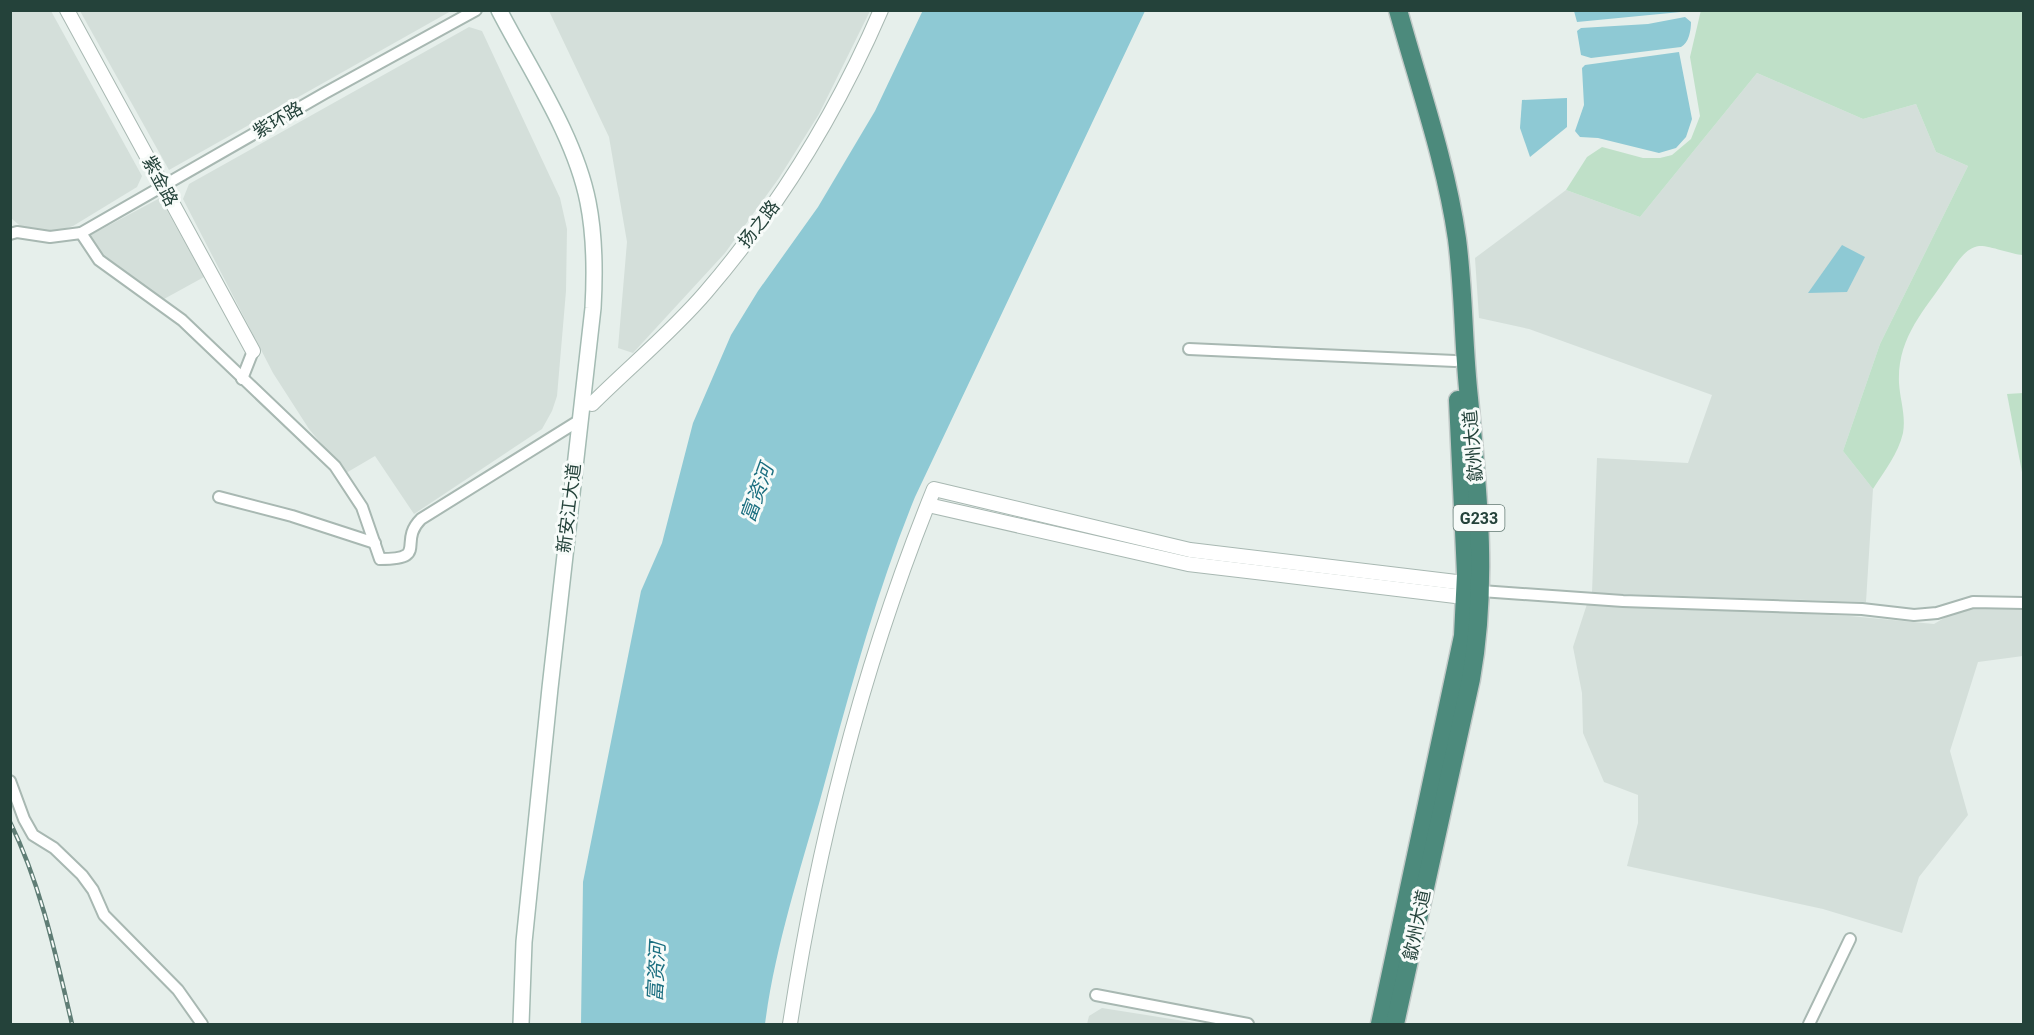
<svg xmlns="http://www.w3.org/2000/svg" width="2034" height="1035" font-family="Roboto,'Noto Sans SC',sans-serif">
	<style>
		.built { fill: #d4dfda }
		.green { fill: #bfe0c8 }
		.water { fill: #8ec9d4 }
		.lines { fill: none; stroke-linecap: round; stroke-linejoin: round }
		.minor-casing { stroke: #a8b8b2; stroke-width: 14 }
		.tertiary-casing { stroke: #a8b8b2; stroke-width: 16 }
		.secondary-casing { stroke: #a4bbb3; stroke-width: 18 }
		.trunk-casing { stroke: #c2cac8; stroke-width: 21 }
		.minor { stroke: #fff; stroke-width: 10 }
		.tertiary { stroke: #fff; stroke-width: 14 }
		.secondary { stroke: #fff; stroke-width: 15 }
		.trunk { stroke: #4c8a7c; stroke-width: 18 }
		.rail-casing { stroke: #5f7d75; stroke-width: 4.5 }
		.rail { stroke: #f7fbf9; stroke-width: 2; stroke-dasharray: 7; stroke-linecap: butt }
		.labels { text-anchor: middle; stroke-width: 6; stroke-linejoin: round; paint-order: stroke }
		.shield { fill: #f7fbf9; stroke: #637a73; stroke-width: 1.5 }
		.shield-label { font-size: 16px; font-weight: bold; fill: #24423a }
		.street-label { font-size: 18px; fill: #24423a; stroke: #f7fbf9 }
		.water-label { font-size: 20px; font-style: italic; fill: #1c6f80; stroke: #f7fbf9 }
	</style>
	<rect width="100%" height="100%" fill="#e6efeb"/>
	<!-- built -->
	<g class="built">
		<path d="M10,11H51L142,176L137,187L73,226L49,234L25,230L11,218Z"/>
		<path d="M80,11H451L169,170Z"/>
		<path d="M549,11H870L819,114L779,178L725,253L633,353L618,348L627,242L609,137Z"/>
		<path d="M469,27L482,31L560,198L567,229L566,291L557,396L552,411L542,429L414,514L375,456L346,473L309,429L273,373L183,199L189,184Z"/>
		<path d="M1757,73L1863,119L1916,104L1936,152L1968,166L1880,344L1843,451L1873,489L1866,602L1592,593L1597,458L1688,463L1712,395L1529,329L1479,318L1475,258L1566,190L1640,217Z"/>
		<path d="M160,198L204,277L164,299L102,255L85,238Z"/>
		<path d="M1587,604L1850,616L1934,624L1961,608L2002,604L2023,609V656L1978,662L1950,751L1968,815L1919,877L1902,933L1823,909L1627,866L1638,823V795L1604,782L1583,733L1582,693L1573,647Z"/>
		<path d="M1102,1008L1203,1024H1087L1089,1016Z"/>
	</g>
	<!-- green -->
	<g class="green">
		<path d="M1701,10L2023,11V255C2011,254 1988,245 1979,246C1964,248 1955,266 1947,277C1924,311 1897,338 1899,383C1900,400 1906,415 1903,433C1898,454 1885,470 1873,489L1843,451L1880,344L1968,166L1936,152L1916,104L1863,119L1757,73L1640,217L1566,190L1587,157L1602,147L1643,158H1660L1672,155L1691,139L1700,116L1690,57Z"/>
		<path d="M2023,393H2024L2023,477L2007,394Z"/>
	</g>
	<!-- water -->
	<g class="water">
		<path d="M923,10L1145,11L915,497C875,595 848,698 820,800C799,874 775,948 765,1024H581L583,882L641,591L662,543L693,423L731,335L758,291L818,207L875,111Z"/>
		<path d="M1574,11V10L1691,11L1577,22Z"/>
		<path d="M1685,17L1691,22C1691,30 1689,43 1681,47L1591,58L1581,55L1577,31L1581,28L1648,24Z"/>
		<path d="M1679,52L1692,119L1686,137L1676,148L1659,153L1598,138L1580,137L1575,131L1584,105L1582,68L1585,65Z"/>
		<path d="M1567,98V127L1530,157L1520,128L1522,100Z"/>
		<path d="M1842,245L1865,257L1847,292L1808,293Z"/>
	</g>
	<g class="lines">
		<!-- minor casing -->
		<g class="minor-casing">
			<g id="minor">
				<path d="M81,233L99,260L182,320L335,466L362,507L380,559C430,559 397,543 421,519L580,420"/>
				<path d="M10,234L17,232L50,237L81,233L325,93L476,10"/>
				<path d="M1189,349L1455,361"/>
				<path d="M242,379L253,351"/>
				<path d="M219,497L292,516L375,543"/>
				<path d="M1481,591L1623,601L1862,609L1914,615L1937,613L1973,602L2024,603"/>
				<path d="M10,781L24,819L33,835L54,848L82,875L93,890L104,915L178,990L202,1024"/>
				<path d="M1096,995L1248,1024"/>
				<path d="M1809,1024L1850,939"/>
			</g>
		</g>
		<!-- tertiary casing -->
		<g class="tertiary-casing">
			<g id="tertiary">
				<path d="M67,10L253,351"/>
				<path d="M592,404C629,367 672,332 706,292C779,207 836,114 881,10"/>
				<path d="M928,505L1188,564L1472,598"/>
				<path d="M790,1024C818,841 864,661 934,489L1190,550L1473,584"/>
			</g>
		</g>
		<!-- secondary casing -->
		<g class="secondary-casing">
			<path id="secondary" d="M499,10C530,70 575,136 588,202C595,237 595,273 593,308L550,688L524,942L521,1024"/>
		</g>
		<!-- trunk casing -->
		<g class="trunk-casing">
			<g id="trunk">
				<path d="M1380,1024L1463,636L1466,574L1458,400"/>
				<path d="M1395,1024L1471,679C1488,585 1478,492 1469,398C1463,345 1464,292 1457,239C1446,162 1419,86 1398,10"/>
			</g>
		</g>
		<!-- minor -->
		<use href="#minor" class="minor"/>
		<!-- tertiary -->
		<use href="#tertiary" class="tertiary"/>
		<!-- secondary -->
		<use href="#secondary" class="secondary"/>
		<!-- trunk -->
		<use href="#trunk" class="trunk"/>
		<!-- rail casing -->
		<g class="rail-casing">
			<path id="rail" d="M10,822C41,885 56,956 72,1024"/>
		</g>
		<!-- rail -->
		<use href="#rail" class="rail"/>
	</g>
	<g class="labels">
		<!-- shield labels -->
		<rect class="shield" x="1453.5" y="505" width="51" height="26" rx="4.5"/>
		<g class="shield-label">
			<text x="1479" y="524">G233</text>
		</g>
		<!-- street labels -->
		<g class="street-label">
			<text transform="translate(278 120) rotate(-30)" y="6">紫环路</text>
			<text transform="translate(160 181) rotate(62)" y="6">紫金路</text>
			<text transform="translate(759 224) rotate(-52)" y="6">扬之路</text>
			<text transform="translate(1473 446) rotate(-95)" y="6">歙州大道</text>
			<text transform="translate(569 508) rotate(-83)" y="6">新安江大道</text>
			<text transform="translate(1417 925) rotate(-78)" y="6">歙州大道</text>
		</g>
		<!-- water labels -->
		<g class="water-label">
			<text transform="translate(757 493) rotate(-70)" y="7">富资河</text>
			<text transform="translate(656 972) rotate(-87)" y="7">富资河</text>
		</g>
	</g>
	<!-- border -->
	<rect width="2034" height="1035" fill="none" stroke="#24423a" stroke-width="24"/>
</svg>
